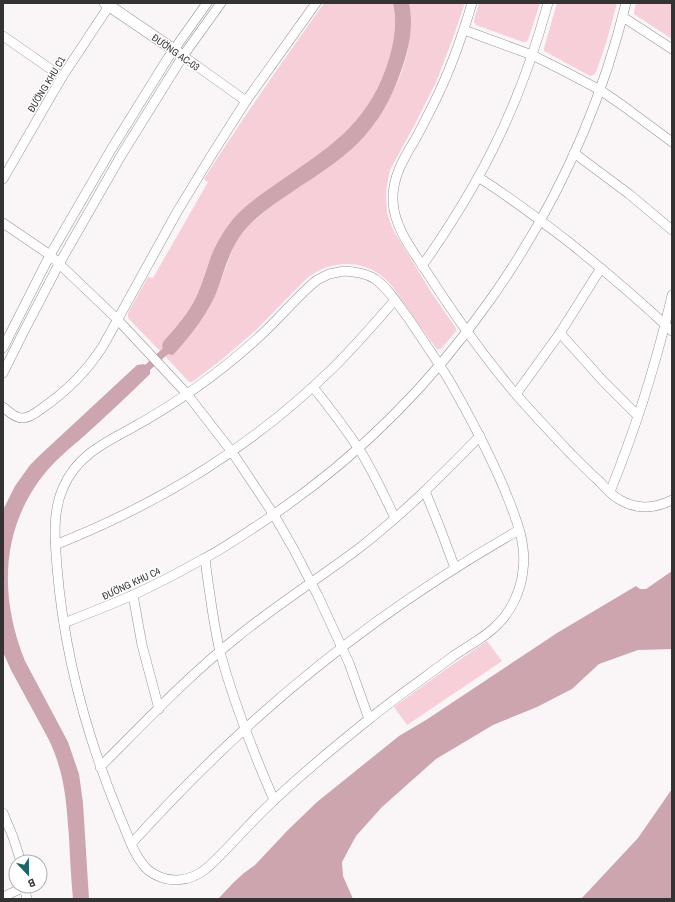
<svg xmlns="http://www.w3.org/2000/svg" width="675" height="902" font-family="'Archivo Narrow',sans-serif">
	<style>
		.green { fill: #f7cfd9 }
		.water { fill: #cda5af }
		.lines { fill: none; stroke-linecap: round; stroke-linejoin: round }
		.minor-casing { stroke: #979495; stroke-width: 10 }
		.tertiary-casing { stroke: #979495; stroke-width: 12 }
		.minor { stroke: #fff; stroke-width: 9 }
		.tertiary { stroke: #fff; stroke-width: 11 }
		.labels { text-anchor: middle; stroke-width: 3; stroke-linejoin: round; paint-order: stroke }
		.street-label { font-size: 10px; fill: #343333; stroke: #fff }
	</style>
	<rect width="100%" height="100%" fill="#faf6f7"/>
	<!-- green -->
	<g class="green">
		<path d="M324,3H393C398,26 393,47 386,68C365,126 328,148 280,181C264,192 246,204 233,219C224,230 217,242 211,256C207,268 203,281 198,293C190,312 176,327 163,342V348L160,351L129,319L128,317V313L148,277L153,278L208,182L204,179C242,119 283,61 324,3Z"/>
		<path d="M409,3H465L454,35L437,80L416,122L390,170L388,179L386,193L387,213L392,227L395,233L433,295L456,328V331L441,349H437C426,335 416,320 406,306C399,296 393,285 383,277C360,258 328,261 306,279L256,330L221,360L192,382H189L165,356L202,319L215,296L234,245L241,234L249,225L270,207L348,152C386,118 419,55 409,3Z"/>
		<path d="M479,3H540L528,40L526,42H523L476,25L474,22V20Z"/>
		<path d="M557,3H617L606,43L596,72L594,75L590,76L544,51V48Z"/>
		<path d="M636,3H672V39L634,14V12Z"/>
		<path d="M487,641L502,661L407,725L394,707L445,670Z"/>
	</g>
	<!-- water -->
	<g class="water">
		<path d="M393,3H409C414,26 409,49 401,71C392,98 378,123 358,143C339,162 314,177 292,192C274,204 256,216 243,232C228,251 224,274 215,296C204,319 190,336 173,355L168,354L150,370V374C129,395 107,415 84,436C69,449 53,462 41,478C0,533 0,599 25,661L68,742L79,774L83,803L89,899H73C71,878 70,858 69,837C66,800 65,774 49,740L11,670L3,652V510L15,486L30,465L39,456L137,365L144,364L145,365L163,348L162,346L163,342C176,327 190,312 198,293C203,281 207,268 211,256C217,242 224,230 233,219C246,204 264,192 280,181C328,148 365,126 386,68C393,47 398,26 393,3Z"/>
		<path d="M672,571V649L638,650L599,664L572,689L537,707L493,725L436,759L382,807L356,836L342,862L343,876L353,899H218L234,882L244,873L255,865L287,831L317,802L399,736L426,720L557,633L636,586L640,589H646Z"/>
		<path d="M672,789V899H581L638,838Z"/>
	</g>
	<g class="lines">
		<!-- minor casing -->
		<g class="minor-casing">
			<g id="minor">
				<path d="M472,3C462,37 450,71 434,103C428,115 422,127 416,138C404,158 392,177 393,201C394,227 412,250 426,271C453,313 482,354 514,392C533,414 552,434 572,455C581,464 590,473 600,482C606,489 613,497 622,501C639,510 656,508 672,500"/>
				<path d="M623,17L672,49"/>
				<path d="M464,30L532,55L566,72L600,90L622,105L672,142"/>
				<path d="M3,36L62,77"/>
				<path d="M183,56L246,101"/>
				<path d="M574,153L629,194L672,230"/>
				<path d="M478,177C510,197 540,220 570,243C605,271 639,300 672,331"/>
				<path d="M3,179L62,77L111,3"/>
				<path d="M3,223L50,255L117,319L187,394L232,452L274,515L293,548L318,596L349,663L369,719"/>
				<path d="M422,266C448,229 472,191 492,151C516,104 534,54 548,3"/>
				<path d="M344,271C355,272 366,273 375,279C389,289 399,306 409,319C422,339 436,359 449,380C469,415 488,451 504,488C514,514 527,541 523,570C521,590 512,610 498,624C485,638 467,646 452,657C424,678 395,698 368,720C333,748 298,777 267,807C246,827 228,849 207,868C190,882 167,885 148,870C134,857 128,835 120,817C87,738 64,653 57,567C55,540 52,513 63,488C76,457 102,444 130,429C177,403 221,372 260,336C280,318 296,297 317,280L329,274Z"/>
				<path d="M560,333L603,381L638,416"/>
				<path d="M3,348L50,255L112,148L168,58L207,3"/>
				<path d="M3,373L23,333L59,264L122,154L183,56L221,3"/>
				<path d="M313,387C329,407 345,428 359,449C373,471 384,495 395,518"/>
				<path d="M516,394L560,333L601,268"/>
				<path d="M3,407C8,411 15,418 22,418C29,418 36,413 41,409C66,392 87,371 103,346L177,212L211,156L246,101L316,3"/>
				<path d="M425,491L440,528L455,568"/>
				<path d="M610,492C622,462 633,432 643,401C654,366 664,331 672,295"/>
				<path d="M55,545C161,503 252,447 334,367C355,346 375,323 395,300"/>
				<path d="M205,559C209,590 213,621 220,652C234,703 253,752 274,800"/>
				<path d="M133,595L142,645L159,709"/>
				<path d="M64,623C87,614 110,605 133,595C157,584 180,572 203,559C221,550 238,538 255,527C439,408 574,216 626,3"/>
				<path d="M100,767C144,723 187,677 236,638C275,606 318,579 358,549C402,515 441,476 480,436"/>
				<path d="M3,813L13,837L21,862"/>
				<path d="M131,844C171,800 213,757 257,718C337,646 426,583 519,530"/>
				<path d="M24,886L27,899"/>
				<path d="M3,897L24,887"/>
			</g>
		</g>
		<!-- tertiary casing -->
		<g class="tertiary-casing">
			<path id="tertiary" d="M105,3L183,56"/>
		</g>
		<!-- minor -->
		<use href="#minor" class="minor"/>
		<!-- tertiary -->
		<use href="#tertiary" class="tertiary"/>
	</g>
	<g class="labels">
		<!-- street labels -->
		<g class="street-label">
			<text transform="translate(176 52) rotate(35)" y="4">ĐƯỜNG AC-03</text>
			<text transform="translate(46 84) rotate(-59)" y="4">ĐƯỜNG KHU C1</text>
			<text transform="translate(131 583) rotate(-25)" y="4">ĐƯỜNG KHU C4</text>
		</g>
	</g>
	<!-- border -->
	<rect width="675" height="902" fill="none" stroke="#343333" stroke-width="8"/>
	<!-- north arrow -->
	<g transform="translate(28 874) rotate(158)"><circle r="19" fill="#ffffff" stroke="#aeadad"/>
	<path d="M0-3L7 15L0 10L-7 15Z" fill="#19676a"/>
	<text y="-6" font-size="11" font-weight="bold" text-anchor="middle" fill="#343333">B</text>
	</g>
</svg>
